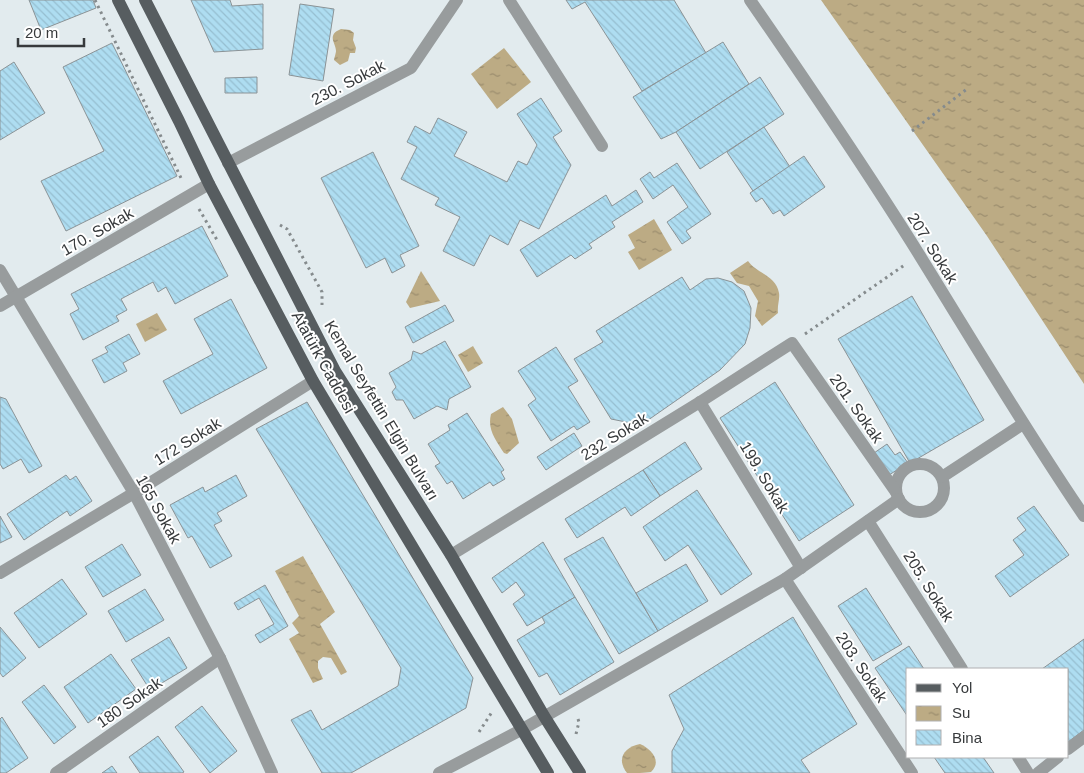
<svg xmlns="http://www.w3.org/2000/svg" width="1084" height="773" font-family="Arial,sans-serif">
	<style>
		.water { fill: url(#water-ripples) }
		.building { fill: url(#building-back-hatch); stroke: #8b9396 }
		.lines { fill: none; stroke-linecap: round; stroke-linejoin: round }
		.path { stroke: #858b8d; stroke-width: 3; stroke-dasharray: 2.5 4; stroke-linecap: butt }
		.minor { stroke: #989c9d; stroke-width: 12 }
		.major { stroke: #575d60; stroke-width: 12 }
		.labels { text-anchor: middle; stroke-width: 4; stroke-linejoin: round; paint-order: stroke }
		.street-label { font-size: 16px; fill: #373a3c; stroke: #fff }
	</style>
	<defs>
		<pattern id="water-ripples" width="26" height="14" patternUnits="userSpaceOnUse" patternTransform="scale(1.25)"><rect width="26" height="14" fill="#bcab84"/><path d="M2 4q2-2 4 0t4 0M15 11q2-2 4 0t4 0" fill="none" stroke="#9a8c6d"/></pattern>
		<pattern id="building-back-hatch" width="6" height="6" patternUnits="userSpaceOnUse" patternTransform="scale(1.25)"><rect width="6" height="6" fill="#aeddf1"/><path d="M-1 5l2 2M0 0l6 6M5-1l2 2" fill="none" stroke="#96bed0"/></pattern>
	</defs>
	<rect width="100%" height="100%" fill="#e2ebee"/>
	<!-- water -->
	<g class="water">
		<path d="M821,0H1084V384L987,236Z"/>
		<path d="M341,29L350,30L354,33L353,40L356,48L355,53H350L348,61L340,65L334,60C334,59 336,53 336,51C336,43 326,35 341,29Z"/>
		<path d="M504,48L531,82L497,109L471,74Z"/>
		<path d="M654,219L672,250L639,270L628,252L635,248L628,235Z"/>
		<path d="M748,261C757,274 776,275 779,293C780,299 777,306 778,313L762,326L755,316L758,301L749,286L737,283L730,273Z"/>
		<path d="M421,271L440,301L410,308L406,302Z"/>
		<path d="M157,313L167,330L145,342L136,324Z"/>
		<path d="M473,346L483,363L468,372L458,355Z"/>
		<path d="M503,407L512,419L519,443L507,454L504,453C496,440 487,430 491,414Z"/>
		<path d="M303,556L335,612L320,624L347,672L341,675L331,658L323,657L318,661V668L323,679L313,683L289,639L299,633L292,623L299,616L275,571Z"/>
		<path d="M640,744C650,748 663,761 651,772C647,773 633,773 627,773C616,759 624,747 640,744Z"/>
	</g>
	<!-- building -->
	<g class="building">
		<path d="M29,0H93L96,8L41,30Z"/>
		<path d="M191,0H230L232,6L263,4V49L214,52Z"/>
		<path d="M566,0H674L706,53L642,91L585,2L572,9Z"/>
		<path d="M300,4L334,9L323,81L289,75Z"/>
		<path d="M723,42L749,84L676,132L661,139L633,97Z"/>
		<path d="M112,43L177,176L66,231L41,181L104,151L63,67Z"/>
		<path d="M14,62L45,113L0,140V71Z"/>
		<path d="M257,77V93H225V78Z"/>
		<path d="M760,77L784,114L700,169L676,132Z"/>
		<path d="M541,98L562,131L553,137L571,165L539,229L520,220L508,245L490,235L474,266L443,251L460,217L435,205L439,198L401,179L417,147L407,142L415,126L430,134L438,118L467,132L454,156L507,182L518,161L527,165L537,145L517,114Z"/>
		<path d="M764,127L790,167L753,191L727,152Z"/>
		<path d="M373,152L419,246L400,255L405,266L392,273L385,258L366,268L321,178Z"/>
		<path d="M804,156L825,187L784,216L780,210L773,214L762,198L756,202L750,193Z"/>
		<path d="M677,163L711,214L686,231L691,238L682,244L667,222L688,207L673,185L653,199L640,179L650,172L654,178Z"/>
		<path d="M636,190L643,202L612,222L615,227L589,244L592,248L575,259L571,255L537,277L520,250L606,195L612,206Z"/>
		<path d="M202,226L228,276L175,304L166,287L158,292L153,282L121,299L127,310L116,316L119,321L83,340L70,314L79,309L71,294Z"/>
		<path d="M682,277L690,290L706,279L718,278L732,282L744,291L751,308L750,328L745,344L720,370L641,425L611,419L574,359L603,342L596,331Z"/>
		<path d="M912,296L984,420L910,463L838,339Z"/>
		<path d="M231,299L267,368L181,414L163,381L213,354L194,319Z"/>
		<path d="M445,305L454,321L413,343L405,327Z"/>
		<path d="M129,334L140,354L123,363L127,371L104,383L92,360L108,352L105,347Z"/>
		<path d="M445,341L471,387L449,399L447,410L437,406L414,419L403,400H396L392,392L396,387L389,373L411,360L413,351L421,354Z"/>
		<path d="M556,347L578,381L568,387L590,422L577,430L574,426L551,441L528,405L536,399L518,371Z"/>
		<path d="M775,382L854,505L799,541L720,418Z"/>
		<path d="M0,397L6,399L42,466L29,473L21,459L3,469L0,464Z"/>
		<path d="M307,402L473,678L466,708L351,773H322L291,720L311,710L322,730L398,686L401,668L256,429Z"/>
		<path d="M467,413L504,470L501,472L505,479L493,486L490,482L463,499L452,481L447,484L435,466L440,463L428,444L450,430L448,425Z"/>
		<path d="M574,433L582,446L546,470L537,457Z"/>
		<path d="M685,442L702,469L660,496L643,470Z"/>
		<path d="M887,444L895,455L900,452L908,463L889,475L874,453Z"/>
		<path d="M643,470L660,496L631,516L625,507L577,538L565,519Z"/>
		<path d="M66,475L70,480L76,476L92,501L70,516L67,511L24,540L7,514Z"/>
		<path d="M236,475L247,496L217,513L222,521L214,525L232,556L210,568L192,536L188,538L170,505L203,487L205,492Z"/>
		<path d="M697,490L752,574L721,595L688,545L665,561L643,527Z"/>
		<path d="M1034,506L1069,555L1010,597L995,576L1024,555L1013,540L1026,530L1017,518Z"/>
		<path d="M0,516L12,537L0,543Z"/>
		<path d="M603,537L658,631L619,654L564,559Z"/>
		<path d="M543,542L575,597L527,626L513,604L525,595L516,582L502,593L492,578Z"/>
		<path d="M122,544L141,575L103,597L85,567Z"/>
		<path d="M686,564L708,601L658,631L636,593Z"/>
		<path d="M62,579L87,614L39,648L14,613Z"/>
		<path d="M265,585L288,626L260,643L255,635L274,624L259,598L238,610L234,603Z"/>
		<path d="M866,588L902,644L873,661L838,606Z"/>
		<path d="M145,589L164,620L126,642L108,611Z"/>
		<path d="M575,597L614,662L560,695L547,673L539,677L517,640L545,623L542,617Z"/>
		<path d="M793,617L857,724L801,760L810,773H672V751L684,729L669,695Z"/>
		<path d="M0,627L26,658L3,677L0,673Z"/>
		<path d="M169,637L187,668L150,690L131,660Z"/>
		<path d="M1084,639V730L1068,742V669H1042Z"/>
		<path d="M909,646L924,669H908V717L875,668Z"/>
		<path d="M111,654L136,689L88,723L64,687Z"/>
		<path d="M44,685L76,727L54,744L22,702Z"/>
		<path d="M202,706L237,751L210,773L175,727Z"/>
		<path d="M2,717L28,758L6,773H0V719Z"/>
		<path d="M158,736L184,772L182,773H140L129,757Z"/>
		<path d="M934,757H983L994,773H945Z"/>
		<path d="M112,766L117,773H102Z"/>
	</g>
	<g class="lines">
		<!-- path -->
		<g class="path">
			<path d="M95,0L182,180"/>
			<path d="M912,131L967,89"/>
			<path d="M199,209L217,240"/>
			<path d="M280,225L287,229L322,292V305"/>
			<path d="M805,334L906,264"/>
			<path d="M479,732L492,712"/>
			<path d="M576,734L579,722L577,716"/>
		</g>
		<!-- minor -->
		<g class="minor">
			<path d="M509,0L602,146"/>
			<path d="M750,0C808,84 866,169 920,256C974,343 1026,431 1084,516"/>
			<path d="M228,163L411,68L457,0"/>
			<path d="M0,270L134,493L220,658L272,773"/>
			<path d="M0,306L209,184"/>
			<path d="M700,402L801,568"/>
			<circle cx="920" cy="488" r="24"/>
			<path d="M942,477L1023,424"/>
			<path d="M868,521L962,669"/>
			<path d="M451,555L700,402L792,343L896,492"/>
			<path d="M0,573L134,493L313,381"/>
			<path d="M785,579L912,773"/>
			<path d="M1068,749L1084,737"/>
			<path d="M1018,757L1028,773"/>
			<path d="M56,773L220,658"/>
			<path d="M439,773L521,730L785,579L899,499"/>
			<path d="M1038,773L1058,757"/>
		</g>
		<!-- major -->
		<g class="major">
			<path d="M118,0L179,121L209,184L313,381L548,773"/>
			<path d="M145,0L335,371L451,555L544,716L580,773"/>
		</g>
	</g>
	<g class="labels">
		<!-- street labels -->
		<g class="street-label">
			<text transform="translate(348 82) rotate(-27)" y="6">230. Sokak</text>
			<text transform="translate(97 231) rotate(-30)" y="6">170. Sokak</text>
			<text transform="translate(933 248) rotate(58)" y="6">207. Sokak</text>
			<text transform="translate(324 362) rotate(61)" y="6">Atatürk Caddesi</text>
			<text transform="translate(857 408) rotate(55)" y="6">201. Sokak</text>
			<text transform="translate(382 410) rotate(59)" y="6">Kemal Seyfettin Elgin Bulvarı</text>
			<text transform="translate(614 436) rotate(-32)" y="6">232 Sokak</text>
			<text transform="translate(187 441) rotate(-32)" y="6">172 Sokak</text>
			<text transform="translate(765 477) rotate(59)" y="6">199. Sokak</text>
			<text transform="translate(159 509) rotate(61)" y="6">165 Sokak</text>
			<text transform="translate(929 586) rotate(58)" y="6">205. Sokak</text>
			<text transform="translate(862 667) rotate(57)" y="6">203. Sokak</text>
			<text transform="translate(129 702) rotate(-35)" y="6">180 Sokak</text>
		</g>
	</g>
	<!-- legend -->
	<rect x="906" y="668" width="162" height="90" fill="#ffffff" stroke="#afb0b1"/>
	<rect x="916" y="684" width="25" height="8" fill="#575d60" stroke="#afb0b1"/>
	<text x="952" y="693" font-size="15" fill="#373a3c">Yol</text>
	<rect x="916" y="706" width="25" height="15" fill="url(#water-ripples)" stroke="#afb0b1"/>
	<text x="952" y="718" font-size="15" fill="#373a3c">Su</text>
	<rect x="916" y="730" width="25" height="15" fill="url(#building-back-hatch)" stroke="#afb0b1"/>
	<text x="952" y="743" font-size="15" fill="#373a3c">Bina</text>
	<!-- scale -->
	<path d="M18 38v8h66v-8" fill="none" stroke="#373a3c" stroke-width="2.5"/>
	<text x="25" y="38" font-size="15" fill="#373a3c" stroke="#ffffff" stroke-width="4" paint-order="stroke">20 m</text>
</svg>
